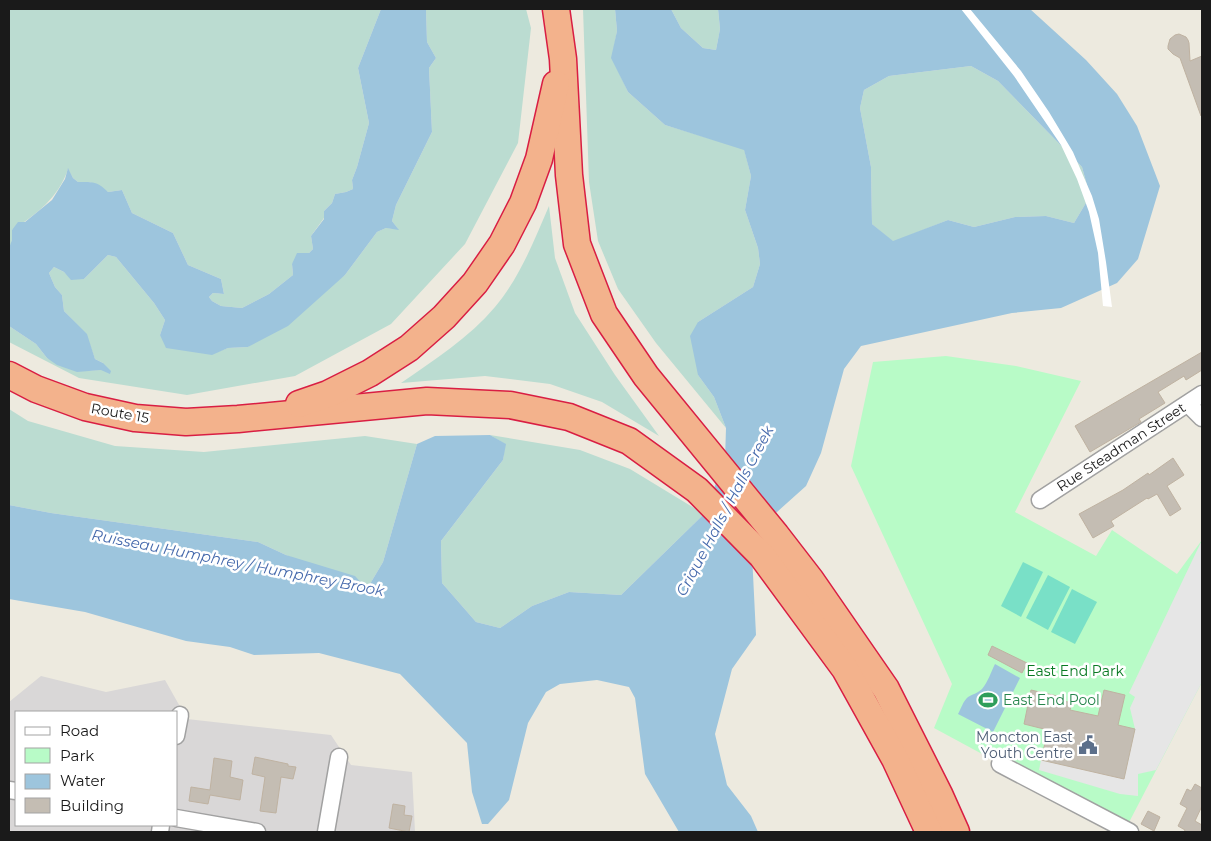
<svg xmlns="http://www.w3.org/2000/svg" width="1211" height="841" font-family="Montserrat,sans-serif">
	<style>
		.residential { fill: #d9d7d7; fill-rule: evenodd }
		.wetland { fill: #bbdcd1 }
		.park { fill: #b8fbc7 }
		.pitch { fill: #79e0c7 }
		.parking { fill: #e6e6e6 }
		.water { fill: #9dc5dd; fill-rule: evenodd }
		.pier { fill: #fff }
		.building { fill: #c4bdb3; stroke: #bfb2a1 }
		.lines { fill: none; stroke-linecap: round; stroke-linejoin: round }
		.minor-casing { stroke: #a1a1a1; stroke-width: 19 }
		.trunk-casing { stroke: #d91e43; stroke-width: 29 }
		.minor { stroke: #fff; stroke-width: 16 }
		.trunk { stroke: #f3b28c; stroke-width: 26 }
		.labels { text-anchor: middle; stroke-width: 5; stroke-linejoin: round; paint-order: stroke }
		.street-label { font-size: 14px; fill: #1a1a1a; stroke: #fff }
		.park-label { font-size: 14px; fill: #087922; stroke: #fff }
		.leisure-label { font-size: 14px; fill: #27864d; stroke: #fff; text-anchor: start }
		.service-label { font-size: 14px; fill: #4e5e75; stroke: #fff; text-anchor: end }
		.water-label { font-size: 15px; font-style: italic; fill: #4569ac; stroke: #fff }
	</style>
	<rect width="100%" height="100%" fill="#edeadf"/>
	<!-- residential -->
	<path class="residential" d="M41,676L106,692L165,680L187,719L331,735L351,765L412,772L415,832H9V702ZM16,712H176V825H16Z"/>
	<!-- wetland -->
	<g class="wetland">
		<path d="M9,9H381L358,68L369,123L357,167L352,180L353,189L346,192L335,194L332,203L324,211V218L311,236L313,249L309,253L292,264L293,275L269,294L242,308L221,306L212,301L209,297L213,293L224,294L221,279L188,265L173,233L132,213L122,190L108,192L90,182H78L73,178L68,169C59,197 36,215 12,230C12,236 13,243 9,248Z"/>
		<path d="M426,9H526L531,28L518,143L465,244L391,324L295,376L187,395L79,378L9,342V326L36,344L47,358L77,371L101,370L103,363L95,359L86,334L64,311L62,295L55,287L49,273L54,267L64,272L72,279H84L108,255L116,257L154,303L165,320L160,335L212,354L228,348L248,347L345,275L377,232L386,228L398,229L392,221L396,205L432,132L429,68L436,58L427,42Z"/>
		<path d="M583,9H615L617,31L612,58L628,92L665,125L744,149L751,176L745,210L758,248L760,264L753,287L698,322V375L714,397L726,428L656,343L618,289L598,241L589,182Z"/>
		<path d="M671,9H718L720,29L716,50L703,48L681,28Z"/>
		<path d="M971,66L998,81L1082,167L1090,196L1074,223L1046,216L1015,217L974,227L948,220L893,242L872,224L871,167L860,108L864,90L889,76Z"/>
		<path d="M549,206L555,258L575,313L615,375L659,436L602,402L550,384L485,376L401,383C434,360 469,338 495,307C520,277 534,241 549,206Z"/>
		<path d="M9,409L28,421L115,446L204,452L365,436L417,444L383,562L367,589L286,555L258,542L51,513L9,505Z"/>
		<path d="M490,435L580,450L630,469L704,514L621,595L569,592L532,606L500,628L476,622L442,583L441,541L503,460L505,444Z"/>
	</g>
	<!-- park -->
	<path class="park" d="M946,356L1016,366L1081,381L1015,512L1096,556L1112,530L1177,574L1202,540V682L1125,830L1008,768L934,728L952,684L851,466L873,362Z"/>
	<!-- pitch -->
	<g class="pitch">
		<path d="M1023,562L1043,572L1021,617L1001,606Z"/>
		<path d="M1048,575L1070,587L1048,630L1026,618Z"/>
		<path d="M1072,589L1097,602L1075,644L1051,632Z"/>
	</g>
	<!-- parking -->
	<path class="parking" d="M1202,540V682L1156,770L1138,774V796L1120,794L1039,770L1041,760L1124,778L1135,729L1130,708L1135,697L1129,693Z"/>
	<!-- water -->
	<g class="water">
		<path d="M381,9H426L427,42L436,58L429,68L432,132L396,205L392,221L399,230L386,228L377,232L345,275L288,326L248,347L228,348L212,355L166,348L160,335L165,320L154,303L116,257L108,255L84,279L71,280L64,272L54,267L49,273L55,287L62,295L64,311L87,334L95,359L103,363L111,371L110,374L101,370L77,372L57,365L47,358L36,344L9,326V248L12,240V230L18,222H25L52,200L65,179L68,168L73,178L78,182C93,182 97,181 108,192L122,190L132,213L173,233L188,265L221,279L224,294L213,293L209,297L212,301L221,306L242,308L269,294L293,275L292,264L297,253H309L313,249L311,236L324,219V211L332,203L335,194L346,192L353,189L352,180L357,167L369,123L358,68Z"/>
		<path d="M615,9H671L681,28L703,48L716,50L720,29L718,9H1030L1086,60L1117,94L1137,126L1160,186L1138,259L1117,283L1061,308L1012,313L861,346L844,369L821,453L806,486L758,529L752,554L756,635L732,669L715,734L727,785L751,816L758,832H679L645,774L635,698L629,687L597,680L560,684L546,692L528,723L509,800L488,824H482L472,792L467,743L400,674L319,653L254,655L230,647L186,641L85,612L9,599V505L51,513L258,542L286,555L355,576L367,589L383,562L417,444L435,436L490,435L506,444L503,460L441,541L442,583L476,622L500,628L532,606L569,592L621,595L704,514L725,460L726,428L714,397L698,375L690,336L698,322L753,287L760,264L758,248L745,210L751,176L744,150L665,125L628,92L611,58L617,31ZM971,66L998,81L1082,167L1090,196L1074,223L1046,216L1015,217L974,227L948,220L893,241L872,224L871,167L860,108L864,90L889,76Z"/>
		<path d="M995,664L1020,678L993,732L958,714C961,709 963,701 968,697C973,694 978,693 982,689C988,682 991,672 995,664Z"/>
	</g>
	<!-- pier -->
	<path class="pier" d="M961,9H970L1021,71L1049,112L1073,152L1092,196L1099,219L1106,262L1112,307L1103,306L1098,253L1089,212L1077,179L1061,145L1014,76Z"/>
	<!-- building -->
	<g class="building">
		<path d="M1179,34L1186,37L1188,40L1189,43L1190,61L1202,56V115L1201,116L1180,58L1173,54L1168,49V46L1170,39L1175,35Z"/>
		<path d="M1202,352V370L1186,380L1184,376L1158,392L1165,403L1139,419L1141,422L1090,452L1075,426Z"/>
		<path d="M1173,458L1184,475L1167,486L1181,509L1170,516L1157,494L1148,499L1147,498L1111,521L1114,526L1093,538L1079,514L1123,490L1148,473L1149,475Z"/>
		<path d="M992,646L1027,663L1022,673L988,655Z"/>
		<path d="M1031,690L1057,696L1056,699L1072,703L1070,710L1098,716L1104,690L1125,695L1118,725L1135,729L1124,779L1041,760L1048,730L1024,724Z"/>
		<path d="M255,757L288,764V766L296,767L293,779L281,777L276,813L260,811L265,777L252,774Z"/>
		<path d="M214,758L232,761L230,777L243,780L240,800L210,795L208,804L189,801L191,787L210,790Z"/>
		<path d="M1195,784L1202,788V806L1195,821L1202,825V832H1184L1185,830L1178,826L1187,808L1180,804L1187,789L1191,791Z"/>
		<path d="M393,804L405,806L404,815L412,816L409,832L389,828Z"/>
		<path d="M1148,811L1160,817L1154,831L1141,824Z"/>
	</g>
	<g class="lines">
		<!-- minor casing -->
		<g class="minor-casing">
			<g id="minor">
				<path d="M1188,404L1202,418"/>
				<path d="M1040,500L1202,394"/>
				<path d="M176,736L180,715"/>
				<path d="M1000,764L1130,832"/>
				<path d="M9,790L16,791"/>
				<path d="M176,818L257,832"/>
				<path d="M160,832L161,825"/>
				<path d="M326,832L339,757"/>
			</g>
		</g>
		<!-- trunk casing -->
		<g class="trunk-casing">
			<g id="trunk">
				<path d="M556,9L563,59L569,175L577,244L604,314L646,376L776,535L810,579L886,689L939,794L956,832"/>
				<path d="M9,375L36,389L85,407L135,418L186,422L238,419L427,401L510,405L569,417L629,441L697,490L762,556L845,669L895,759L929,832"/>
				<path d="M299,404L328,394L370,373L409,348L444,317L475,283L502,244L523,203L539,159L556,84"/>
			</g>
		</g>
		<!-- minor -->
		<use href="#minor" class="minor"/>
		<!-- trunk -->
		<use href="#trunk" class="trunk"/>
	</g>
	<!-- icons -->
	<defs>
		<g id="stadium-bare" transform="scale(1.5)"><path d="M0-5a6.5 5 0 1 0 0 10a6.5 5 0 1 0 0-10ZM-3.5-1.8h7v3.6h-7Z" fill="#2e9e5b" stroke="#fff" stroke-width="2.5" paint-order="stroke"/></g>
		<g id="civic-bare" transform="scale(1.5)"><path d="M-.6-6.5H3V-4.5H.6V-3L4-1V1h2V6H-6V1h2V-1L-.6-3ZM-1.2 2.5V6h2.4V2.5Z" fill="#5c6f8a" stroke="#fff" stroke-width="2.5" paint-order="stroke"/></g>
	</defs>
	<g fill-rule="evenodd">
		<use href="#stadium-bare" x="988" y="700"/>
		<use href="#civic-bare" x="1088" y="745"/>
	</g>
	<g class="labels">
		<!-- street labels -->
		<g class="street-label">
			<text transform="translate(120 413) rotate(10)" y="5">Route 15</text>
			<text transform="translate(1121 447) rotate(-33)" y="5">Rue Steadman Street</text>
		</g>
		<!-- park labels -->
		<g class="park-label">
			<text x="1075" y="676">East End Park</text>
		</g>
		<!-- leisure labels -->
		<g class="leisure-label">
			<text x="1003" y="705">East End Pool</text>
		</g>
		<!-- service labels -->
		<g class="service-label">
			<text x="1073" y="742">Moncton East<tspan x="1073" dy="16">Youth Centre</tspan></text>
		</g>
		<!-- water labels -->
		<g class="water-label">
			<text transform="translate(725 511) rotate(-62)" y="5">Crique Halls / Halls Creek</text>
			<text transform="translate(238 563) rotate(11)" y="5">Ruisseau Humphrey / Humphrey Brook</text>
		</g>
	</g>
	<!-- border -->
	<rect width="1211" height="841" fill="none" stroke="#1a1a1a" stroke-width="20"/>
	<!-- legend -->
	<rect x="15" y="711" width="162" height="115" fill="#ffffff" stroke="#a3a3a3"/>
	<rect x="25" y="727" width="25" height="8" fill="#ffffff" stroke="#a3a3a3"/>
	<text x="60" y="736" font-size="15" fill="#1a1a1a">Road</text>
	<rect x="25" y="748" width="25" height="15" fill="#b8fbc7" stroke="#a3a3a3"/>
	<text x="60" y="761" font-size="15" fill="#1a1a1a">Park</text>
	<rect x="25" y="774" width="25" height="15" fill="#9dc5dd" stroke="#a3a3a3"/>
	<text x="60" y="786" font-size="15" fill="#1a1a1a">Water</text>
	<rect x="25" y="798" width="25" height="15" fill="#c4bdb3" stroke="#a3a3a3"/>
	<text x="60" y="811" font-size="15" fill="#1a1a1a">Building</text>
</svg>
